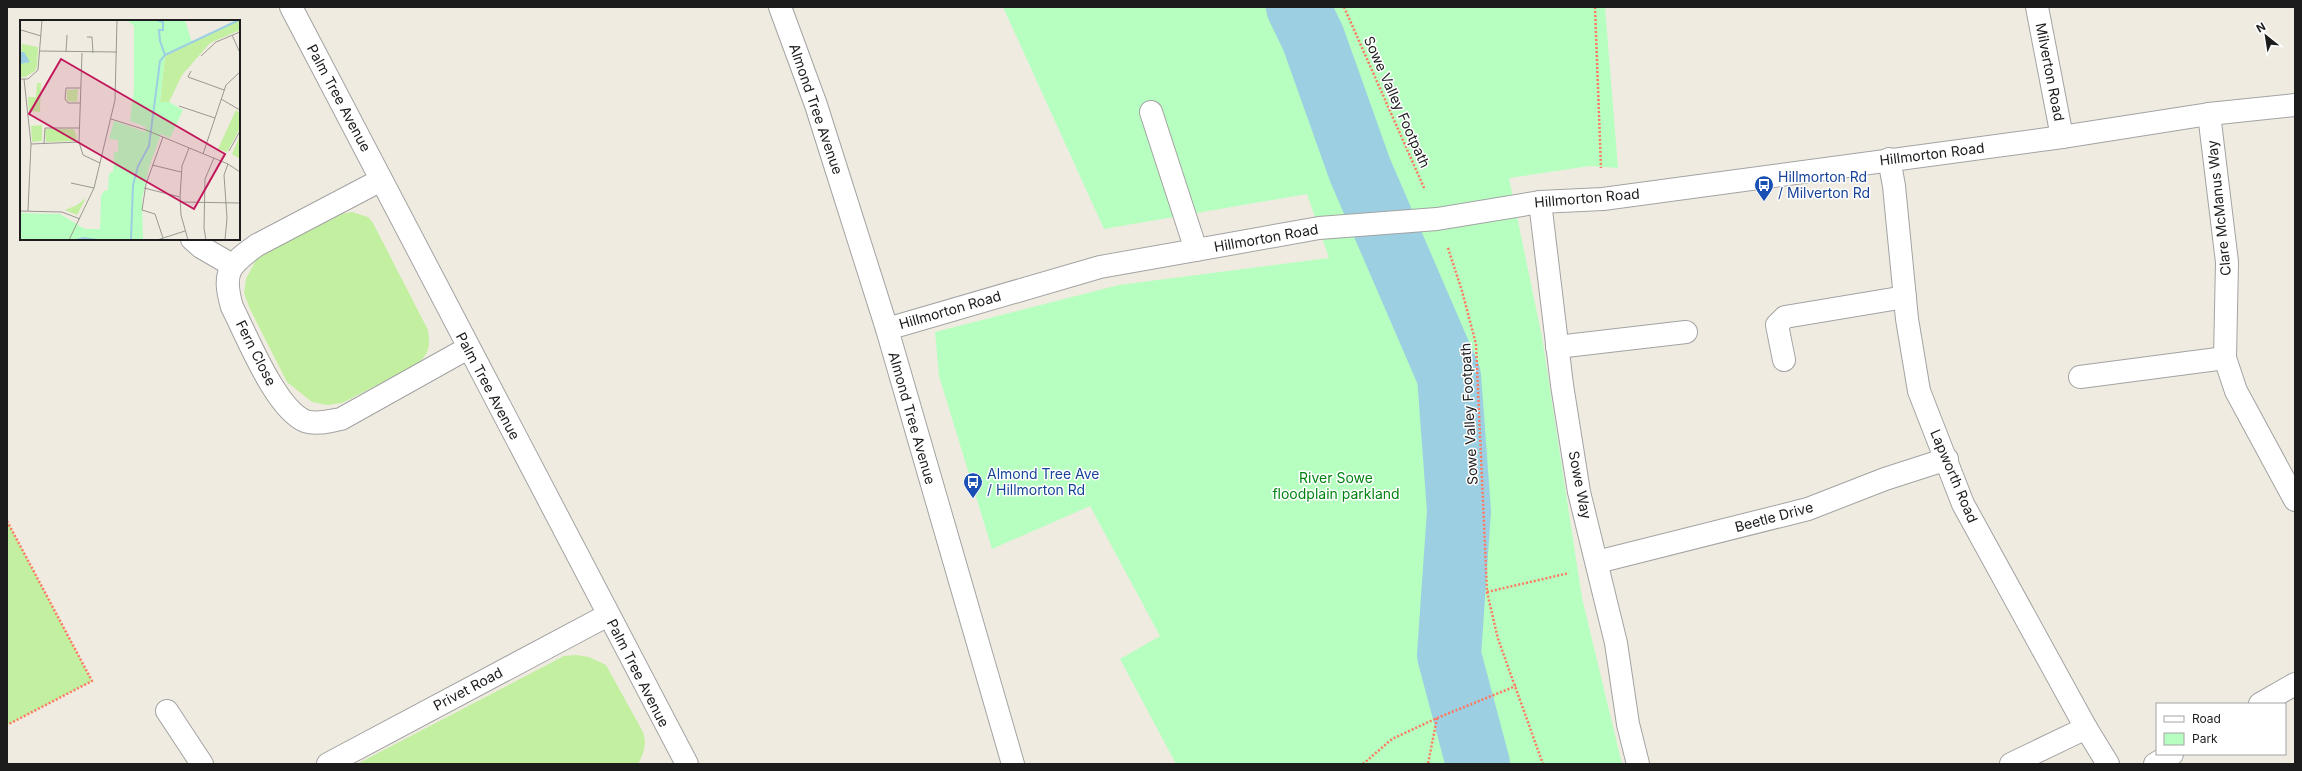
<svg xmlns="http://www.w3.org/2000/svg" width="2302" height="771" font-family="Inter,sans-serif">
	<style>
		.grass { fill: #c3efa0 }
		.park { fill: #b7ffc0 }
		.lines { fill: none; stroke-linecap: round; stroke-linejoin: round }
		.river { stroke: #9ccfe1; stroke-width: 64 }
		.minor-casing { stroke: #a3a3a3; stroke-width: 24 }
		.path { stroke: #ff7861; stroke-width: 2.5; stroke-dasharray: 2 2; stroke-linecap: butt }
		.minor { stroke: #fff; stroke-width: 22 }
		.labels { text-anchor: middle; stroke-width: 3; stroke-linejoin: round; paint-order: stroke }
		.street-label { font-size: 14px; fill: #1c1c1c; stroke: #fff }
		.transit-label { font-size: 14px; fill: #164399; stroke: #fff; text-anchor: start }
		.park-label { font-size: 14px; fill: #008411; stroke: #fff }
		.inset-river { fill: none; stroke: #9ccfe1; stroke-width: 2 }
		.inset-road { fill: none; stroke: #9b9892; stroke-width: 1 }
		.view { fill: #c2185b; fill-opacity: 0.15; stroke: #c2185b; stroke-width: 2 }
		.inset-edge { fill: none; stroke: #1c1c1c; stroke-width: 2 }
	</style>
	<rect width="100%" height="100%" fill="#efebe0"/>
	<!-- grass -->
	<g class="grass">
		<path d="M352,212L368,217L373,223L428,330C430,346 430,352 418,364L342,403L327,405L312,402L287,382L250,309L244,293L246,279L256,260L268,251L342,214Z"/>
		<path d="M7,521L92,681L7,725Z"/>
		<path d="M576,655L589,657L606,665L643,732C647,744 644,753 638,764H357L564,656Z"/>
	</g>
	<!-- park -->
	<path class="park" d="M1003,7H1605L1618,168L1590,166L1509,178L1542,337L1582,598L1622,764H1176L1120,659L1160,636L1090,506L992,549L939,376L935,332L1119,285L1329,258L1307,194L1104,229Z"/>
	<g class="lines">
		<!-- river -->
		<path class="river" d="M1298,7L1313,38L1360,170L1449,376L1459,511L1449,655L1478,764"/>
		<!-- minor casing -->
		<g class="minor-casing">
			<g id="minor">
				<path d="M291,7L687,764"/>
				<path d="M780,7L816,105L887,329L1013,764"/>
				<path d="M2037,7L2062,137"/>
				<path d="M1151,112L1196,250"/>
				<path d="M2209,114L2227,262L2225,358L2236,391L2295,500"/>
				<path d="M1889,159L1894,186L1907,319L1919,391L1963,504L2086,728L2108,764"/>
				<path d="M381,180L257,245C229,265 222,272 232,307C247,336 275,408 305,421C317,425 329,421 341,419L468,348"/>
				<path d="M1540,202L1562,385L1579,492L1616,643L1628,724L1638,764"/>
				<path d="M192,239L201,247L232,265"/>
				<path d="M887,329L1100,267L1196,250L1319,228L1437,219L1540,202L1603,199L2062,137L2209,114L2295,105"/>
				<path d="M1557,347L1686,332"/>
				<path d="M1784,360L1777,325L1785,317L1905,297"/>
				<path d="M2080,377L2225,358"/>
				<path d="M1597,562L1808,509L1885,479L1947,459"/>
				<path d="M2260,704L2295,684"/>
				<path d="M167,711L202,764"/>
				<path d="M328,764L608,615"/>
				<path d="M2011,764L2086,728"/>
				<path d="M2155,764L2172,754"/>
			</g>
		</g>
		<!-- path -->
		<g class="path">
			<path d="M1344,7L1425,190"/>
			<path d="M1595,7L1601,168"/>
			<path d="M1448,248L1462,291L1476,344L1487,592L1498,639L1543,764"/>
			<path d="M7,521L92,681L7,725"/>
			<path d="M1487,592L1569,573"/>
			<path d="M1437,718L1516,686"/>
			<path d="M1363,764L1392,739L1437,718L1428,764"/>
		</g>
		<!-- minor -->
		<use href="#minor" class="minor"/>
	</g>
	<!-- icons -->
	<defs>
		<g id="bus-pin" transform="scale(1)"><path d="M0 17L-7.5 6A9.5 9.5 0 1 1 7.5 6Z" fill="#1a4fb4" stroke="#fff"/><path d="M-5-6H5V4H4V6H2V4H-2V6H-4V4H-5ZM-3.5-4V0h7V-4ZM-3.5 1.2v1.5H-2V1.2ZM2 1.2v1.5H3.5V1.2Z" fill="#fff"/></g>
	</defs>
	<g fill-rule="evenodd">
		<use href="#bus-pin" x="1764" y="185"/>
		<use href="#bus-pin" x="973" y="482"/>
	</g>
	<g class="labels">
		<!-- street labels -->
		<g class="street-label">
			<text transform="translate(2050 72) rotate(79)" y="5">Milverton Road</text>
			<text transform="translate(339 98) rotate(62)" y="5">Palm Tree Avenue</text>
			<text transform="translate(1397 102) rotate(66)" y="5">Sowe Valley Footpath</text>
			<text transform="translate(816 109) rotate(71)" y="5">Almond Tree Avenue</text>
			<text transform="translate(1932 154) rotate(-7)" y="5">Hillmorton Road</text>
			<text transform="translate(1587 198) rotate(-5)" y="5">Hillmorton Road</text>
			<text transform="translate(2219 208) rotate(-96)" y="5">Clare McManus Way</text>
			<text transform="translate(1266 238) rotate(-10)" y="5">Hillmorton Road</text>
			<text transform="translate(950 310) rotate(-16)" y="5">Hillmorton Road</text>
			<text transform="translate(256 353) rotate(63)" y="5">Fern Close</text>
			<text transform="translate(488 386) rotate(62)" y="5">Palm Tree Avenue</text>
			<text transform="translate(1469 414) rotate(-93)" y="5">Sowe Valley Footpath</text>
			<text transform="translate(912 418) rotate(74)" y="5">Almond Tree Avenue</text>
			<text transform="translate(1954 476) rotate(67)" y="5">Lapworth Road</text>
			<text transform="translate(1580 485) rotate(79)" y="5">Sowe Way</text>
			<text transform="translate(1774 517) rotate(-15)" y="5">Beetle Drive</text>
			<text transform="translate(638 673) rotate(63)" y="5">Palm Tree Avenue</text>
			<text transform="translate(468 689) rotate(-28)" y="5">Privet Road</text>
		</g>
		<!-- transit labels -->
		<g class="transit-label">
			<text x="1778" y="182">Hillmorton Rd<tspan x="1778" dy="16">/ Milverton Rd</tspan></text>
			<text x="987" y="479">Almond Tree Ave<tspan x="987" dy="16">/ Hillmorton Rd</tspan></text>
		</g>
		<!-- park labels -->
		<g class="park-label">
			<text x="1336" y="483">River Sowe<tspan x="1336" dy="16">floodplain parkland</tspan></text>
		</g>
	</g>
	<!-- overview -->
	<g transform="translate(20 20)">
		<rect width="220" height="220" fill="#efebe0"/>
		<path d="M220,0V10L190,23L162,55L149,82H140L145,36ZM2,24L18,27L17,46L15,51L5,57H0ZM17,63H21L20,92L9,91L8,77H16ZM58,69L57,82L47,81V70ZM216,90L220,93V108L207,132L198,129ZM22,105V121L12,122L11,106ZM25,109H54L57,118L54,121L26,122ZM220,116V139L212,134ZM66,178L57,195L45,190L57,185Z" fill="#c3efa0"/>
		<path d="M99,0H165L172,23L145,36L140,82H149L163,90L150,118L141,114L129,147L122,178L123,220H0V193L40,194L65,209H80L81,176L84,171L88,170L89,153L93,152L94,132H98V120L89,119L94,101L125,112L126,107L110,101L114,69V6L108,1Z" fill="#b7ffc0"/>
		<path d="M0,32H4L10,42L0,44Z" fill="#9ccfe1"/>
		<path class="inset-river" d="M145,35L219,0M56,220L64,218L77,220M111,220L113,165L118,146L129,126L140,41L145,35L140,21L139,10H143V2L136,0"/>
		<path class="inset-road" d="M1,10L21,16M212,15L220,33M67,17H72L73,33M20,31L97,32M46,32L47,15M62,33L59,122L63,135L80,143M181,36L196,22L220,12M171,51L168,57L204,70M0,59H8L18,50L22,0M4,59L11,124L8,191M201,79L220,90M60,83H48L45,79L46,68H61M159,86L195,98M91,99L126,110L208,144L220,152M143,117L126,164L122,190L135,194L143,218M11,124L59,122M24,124L25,108H59M209,131L220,111M183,134L206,65L220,52M132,145L161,152M51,163L74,168M124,168L160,177M160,182L220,183M0,191L42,192L60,199M49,220L74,168L95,80L97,0M137,220L165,211M168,220L161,195L160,177L162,146L169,128M186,220L184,208L185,159L194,138M205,220L207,198L204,155L208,144"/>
		<path class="view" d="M41,39L205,134L174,189L9,94Z"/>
		<rect width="220" height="220" class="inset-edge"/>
	</g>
	<!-- border -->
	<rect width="2302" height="771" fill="none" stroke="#1c1c1c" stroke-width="16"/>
	<!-- legend -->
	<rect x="2156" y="703" width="130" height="52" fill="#ffffff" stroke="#a4a4a4"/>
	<rect x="2164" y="716" width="20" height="6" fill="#ffffff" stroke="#a4a4a4"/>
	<text x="2192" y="723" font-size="12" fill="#1c1c1c">Road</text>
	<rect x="2164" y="733" width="20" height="12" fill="#b7ffc0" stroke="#a4a4a4"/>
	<text x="2192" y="743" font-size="12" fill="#1c1c1c">Park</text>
	<!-- north arrow -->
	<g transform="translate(2266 36) rotate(330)" stroke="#ffffff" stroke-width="3" paint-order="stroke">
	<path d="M0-3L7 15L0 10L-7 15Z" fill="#1c1c1c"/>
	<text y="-6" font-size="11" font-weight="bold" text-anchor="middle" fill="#1c1c1c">N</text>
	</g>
</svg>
